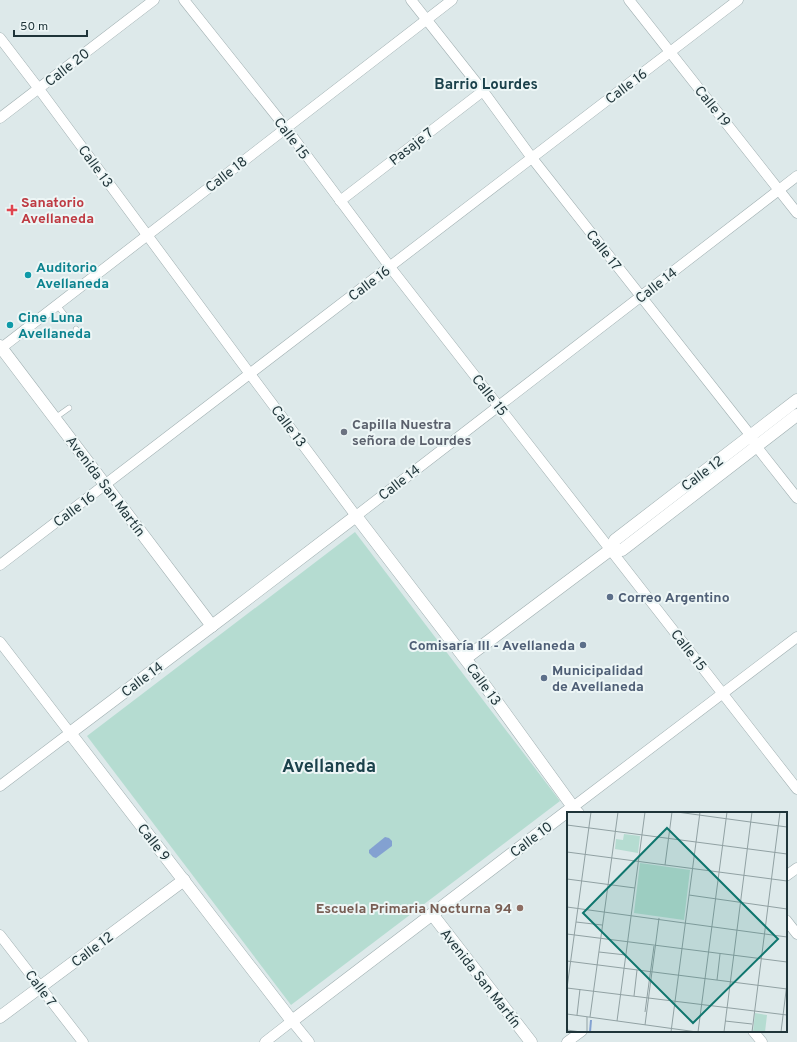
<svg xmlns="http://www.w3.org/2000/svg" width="797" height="1042" font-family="Overpass,sans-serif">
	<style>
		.green { fill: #b5dcd1 }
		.water { fill: #83a1d1 }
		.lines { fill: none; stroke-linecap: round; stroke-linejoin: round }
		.service-casing { stroke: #a0afb1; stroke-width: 6 }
		.minor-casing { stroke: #a0afb1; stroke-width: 11 }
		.tertiary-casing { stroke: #a0afb1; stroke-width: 13 }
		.service { stroke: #fff; stroke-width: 5 }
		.minor { stroke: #fff; stroke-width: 10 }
		.tertiary { stroke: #fff; stroke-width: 12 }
		.health-dot { fill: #e0444e; stroke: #edf6f6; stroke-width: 1.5 }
		.culture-dot { fill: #0f9aa8; stroke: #edf6f6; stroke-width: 1.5 }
		.worship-dot { fill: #6b7280; stroke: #edf6f6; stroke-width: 1.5 }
		.service-dot { fill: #5c6f8a; stroke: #edf6f6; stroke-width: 1.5 }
		.education-dot { fill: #8d6e63; stroke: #edf6f6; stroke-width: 1.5 }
		.labels { text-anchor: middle; stroke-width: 4; stroke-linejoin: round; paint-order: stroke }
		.street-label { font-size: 14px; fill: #1f3439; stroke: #edf6f6 }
		.health-label { font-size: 14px; font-weight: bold; fill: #be3a42; stroke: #edf6f6; text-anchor: start }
		.culture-label { font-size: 14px; font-weight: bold; fill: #0d838f; stroke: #edf6f6; text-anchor: start }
		.worship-label { font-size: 14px; font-weight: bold; fill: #5b616d; stroke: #edf6f6; text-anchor: start }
		.service-label { font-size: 14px; font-weight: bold; fill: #4e5e75; stroke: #edf6f6; text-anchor: start }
		.education-label { font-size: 14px; font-weight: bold; fill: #785e54; stroke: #edf6f6; text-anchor: end }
		.neighbourhood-label { font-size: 15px; font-weight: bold; fill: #1b414b; stroke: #edf6f6 }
		.district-label { font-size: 18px; font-weight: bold; fill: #1b414b; stroke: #edf6f6 }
		.inset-river { fill: none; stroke: #83a1d1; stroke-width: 2 }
		.inset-road { fill: none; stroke: #91a1a3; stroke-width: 1 }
		.view { fill: #0f766e; fill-opacity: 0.15; stroke: #0f766e; stroke-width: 2 }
		.inset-edge { fill: none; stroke: #1f3439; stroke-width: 2 }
	</style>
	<rect width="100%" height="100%" fill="#dde9ea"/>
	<!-- green -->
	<path class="green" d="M355,532L560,801L291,1005L87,736Z"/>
	<!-- water -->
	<path class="water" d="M385,837L389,838L392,841V846L376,858L373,857L369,853V850Z"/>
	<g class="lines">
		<!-- service casing -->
		<g class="service-casing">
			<g id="service">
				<path d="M57,305L64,314"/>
				<path d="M76,329L78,331"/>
				<path d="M55,418L69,408"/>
			</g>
		</g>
		<!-- minor casing -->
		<g class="minor-casing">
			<g id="minor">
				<path d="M184,0L286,128L390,267L797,789"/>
				<path d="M411,0L483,91L532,158L751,436L756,446L797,498"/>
				<path d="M629,0L797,213"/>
				<path d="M0,38L39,89L250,374L356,516L797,176"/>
				<path d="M0,118L154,0"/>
				<path d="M340,201L483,91"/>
				<path d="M0,349L452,0"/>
				<path d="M0,565L738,0"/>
				<path d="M0,642L70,733L0,786"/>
				<path d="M579,813L573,807L797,637"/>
				<path d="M786,876L797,868"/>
				<path d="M786,920L797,934"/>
				<path d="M0,935L83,1042"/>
				<path d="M753,1031L762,1042"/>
				<path d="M265,1042L292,1021L309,1042"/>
				<path d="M567,1042L582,1031"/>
			</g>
		</g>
		<!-- tertiary casing -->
		<g class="tertiary-casing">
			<g id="tertiary">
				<path d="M0,346L212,626"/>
				<path d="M356,516L473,669L573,807L292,1021L70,733L229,613Z"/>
				<path d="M610,550H622L797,415"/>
				<path d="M466,658L610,550L615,540L797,400"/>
				<path d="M432,914L531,1042"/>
				<path d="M0,1017L184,880"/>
			</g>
		</g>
		<!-- service -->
		<use href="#service" class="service"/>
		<!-- minor -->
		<use href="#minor" class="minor"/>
		<!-- tertiary -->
		<use href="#tertiary" class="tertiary"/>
	</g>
	<!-- markers -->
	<path class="health-dot" d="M10 204h4v4h4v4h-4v4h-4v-4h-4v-4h4z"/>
	<g class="culture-dot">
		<circle cx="28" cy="275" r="4"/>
		<circle cx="10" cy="325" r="4"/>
	</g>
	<circle class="worship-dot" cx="344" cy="432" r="4"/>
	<g class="service-dot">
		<circle cx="610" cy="597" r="4"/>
		<circle cx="583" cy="645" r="4"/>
		<circle cx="544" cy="678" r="4"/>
	</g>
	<circle class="education-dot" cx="520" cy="908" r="4"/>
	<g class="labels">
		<!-- street labels -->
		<g class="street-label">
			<text transform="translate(67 67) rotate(-38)" y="5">Calle 20</text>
			<text transform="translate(626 86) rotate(-37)" y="5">Calle 16</text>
			<text transform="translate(713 106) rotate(51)" y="5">Calle 19</text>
			<text transform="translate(292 138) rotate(53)" y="5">Calle 15</text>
			<text transform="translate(411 146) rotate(-38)" y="5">Pasaje 7</text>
			<text transform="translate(96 166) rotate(54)" y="5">Calle 13</text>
			<text transform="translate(226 174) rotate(-38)" y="5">Calle 18</text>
			<text transform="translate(604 250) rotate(52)" y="5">Calle 17</text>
			<text transform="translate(369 283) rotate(-37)" y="5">Calle 16</text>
			<text transform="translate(656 285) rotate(-38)" y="5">Calle 14</text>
			<text transform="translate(490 395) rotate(52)" y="5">Calle 15</text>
			<text transform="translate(289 426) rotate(53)" y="5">Calle 13</text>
			<text transform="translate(702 473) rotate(-37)" y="5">Calle 12</text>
			<text transform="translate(399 482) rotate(-38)" y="5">Calle 14</text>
			<text transform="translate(106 486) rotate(53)" y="5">Avenida San Martín</text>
			<text transform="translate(74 509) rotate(-37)" y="5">Calle 16</text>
			<text transform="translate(689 650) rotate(52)" y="5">Calle 15</text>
			<text transform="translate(142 679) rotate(-37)" y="5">Calle 14</text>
			<text transform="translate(484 684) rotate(54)" y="5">Calle 13</text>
			<text transform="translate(531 839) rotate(-37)" y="5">Calle 10</text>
			<text transform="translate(154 842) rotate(52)" y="5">Calle 9</text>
			<text transform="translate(92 949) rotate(-37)" y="5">Calle 12</text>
			<text transform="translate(481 978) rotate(52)" y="5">Avenida San Martín</text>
			<text transform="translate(41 988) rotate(53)" y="5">Calle 7</text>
		</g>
		<!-- health labels -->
		<g class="health-label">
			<text x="21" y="207">Sanatorio<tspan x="21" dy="16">Avellaneda</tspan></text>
		</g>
		<!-- culture labels -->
		<g class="culture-label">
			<text x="36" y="272">Auditorio<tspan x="36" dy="16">Avellaneda</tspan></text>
			<text x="18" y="322">Cine Luna<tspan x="18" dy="16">Avellaneda</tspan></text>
		</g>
		<!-- worship labels -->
		<g class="worship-label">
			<text x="352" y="429">Capilla Nuestra<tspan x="352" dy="16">señora de Lourdes</tspan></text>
		</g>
		<!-- service labels -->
		<g class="service-label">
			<text x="618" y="602">Correo Argentino</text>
			<text x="575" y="650" text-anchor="end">Comisaría III - Avellaneda</text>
			<text x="552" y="675">Municipalidad<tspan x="552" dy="16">de Avellaneda</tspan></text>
		</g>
		<!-- education labels -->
		<g class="education-label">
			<text x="512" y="913">Escuela Primaria Nocturna 94</text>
		</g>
		<!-- neighbourhood labels -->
		<g class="neighbourhood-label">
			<text x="486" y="89">Barrio Lourdes</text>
		</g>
		<!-- district labels -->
		<g class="district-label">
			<text x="329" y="772">Avellaneda</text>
		</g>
	</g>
	<!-- overview -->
	<g transform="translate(567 812)">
		<rect width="220" height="220" fill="#dde9ea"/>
		<path d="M57,22L73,24L71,41L48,37L49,27L56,28ZM73,51L123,58L117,108L67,101ZM188,201L200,203L198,220H186Z" fill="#b5dcd1"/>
		<path class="inset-river" d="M23,220L24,208"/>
		<path class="inset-road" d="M110,0L220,15M0,13L220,42M0,40L220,69M98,53L105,0M0,67L68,76M122,83L220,97M0,95L220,125M9,110L35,113M0,122L220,150M32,140L59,143M0,149L220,177M150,168L153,142M0,176L220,203M0,176L24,0M67,184L70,158M78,200L87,134M0,202L130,220M10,203L13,177M23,205L51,0M50,209L78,0M158,209L185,212M78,213L92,106M0,218L14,220M20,220V205M104,220L133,0M131,220L160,0M157,220L185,0M185,220L213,0M214,220L220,171"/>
		<path class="view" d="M100,16L211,127L126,211L16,101Z"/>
		<rect width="220" height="220" class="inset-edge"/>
	</g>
	<!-- scale -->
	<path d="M14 30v6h73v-6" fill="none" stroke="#1f3439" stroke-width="2"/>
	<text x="20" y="30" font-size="12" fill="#1f3439" stroke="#edf6f6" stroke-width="3" paint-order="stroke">50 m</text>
</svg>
